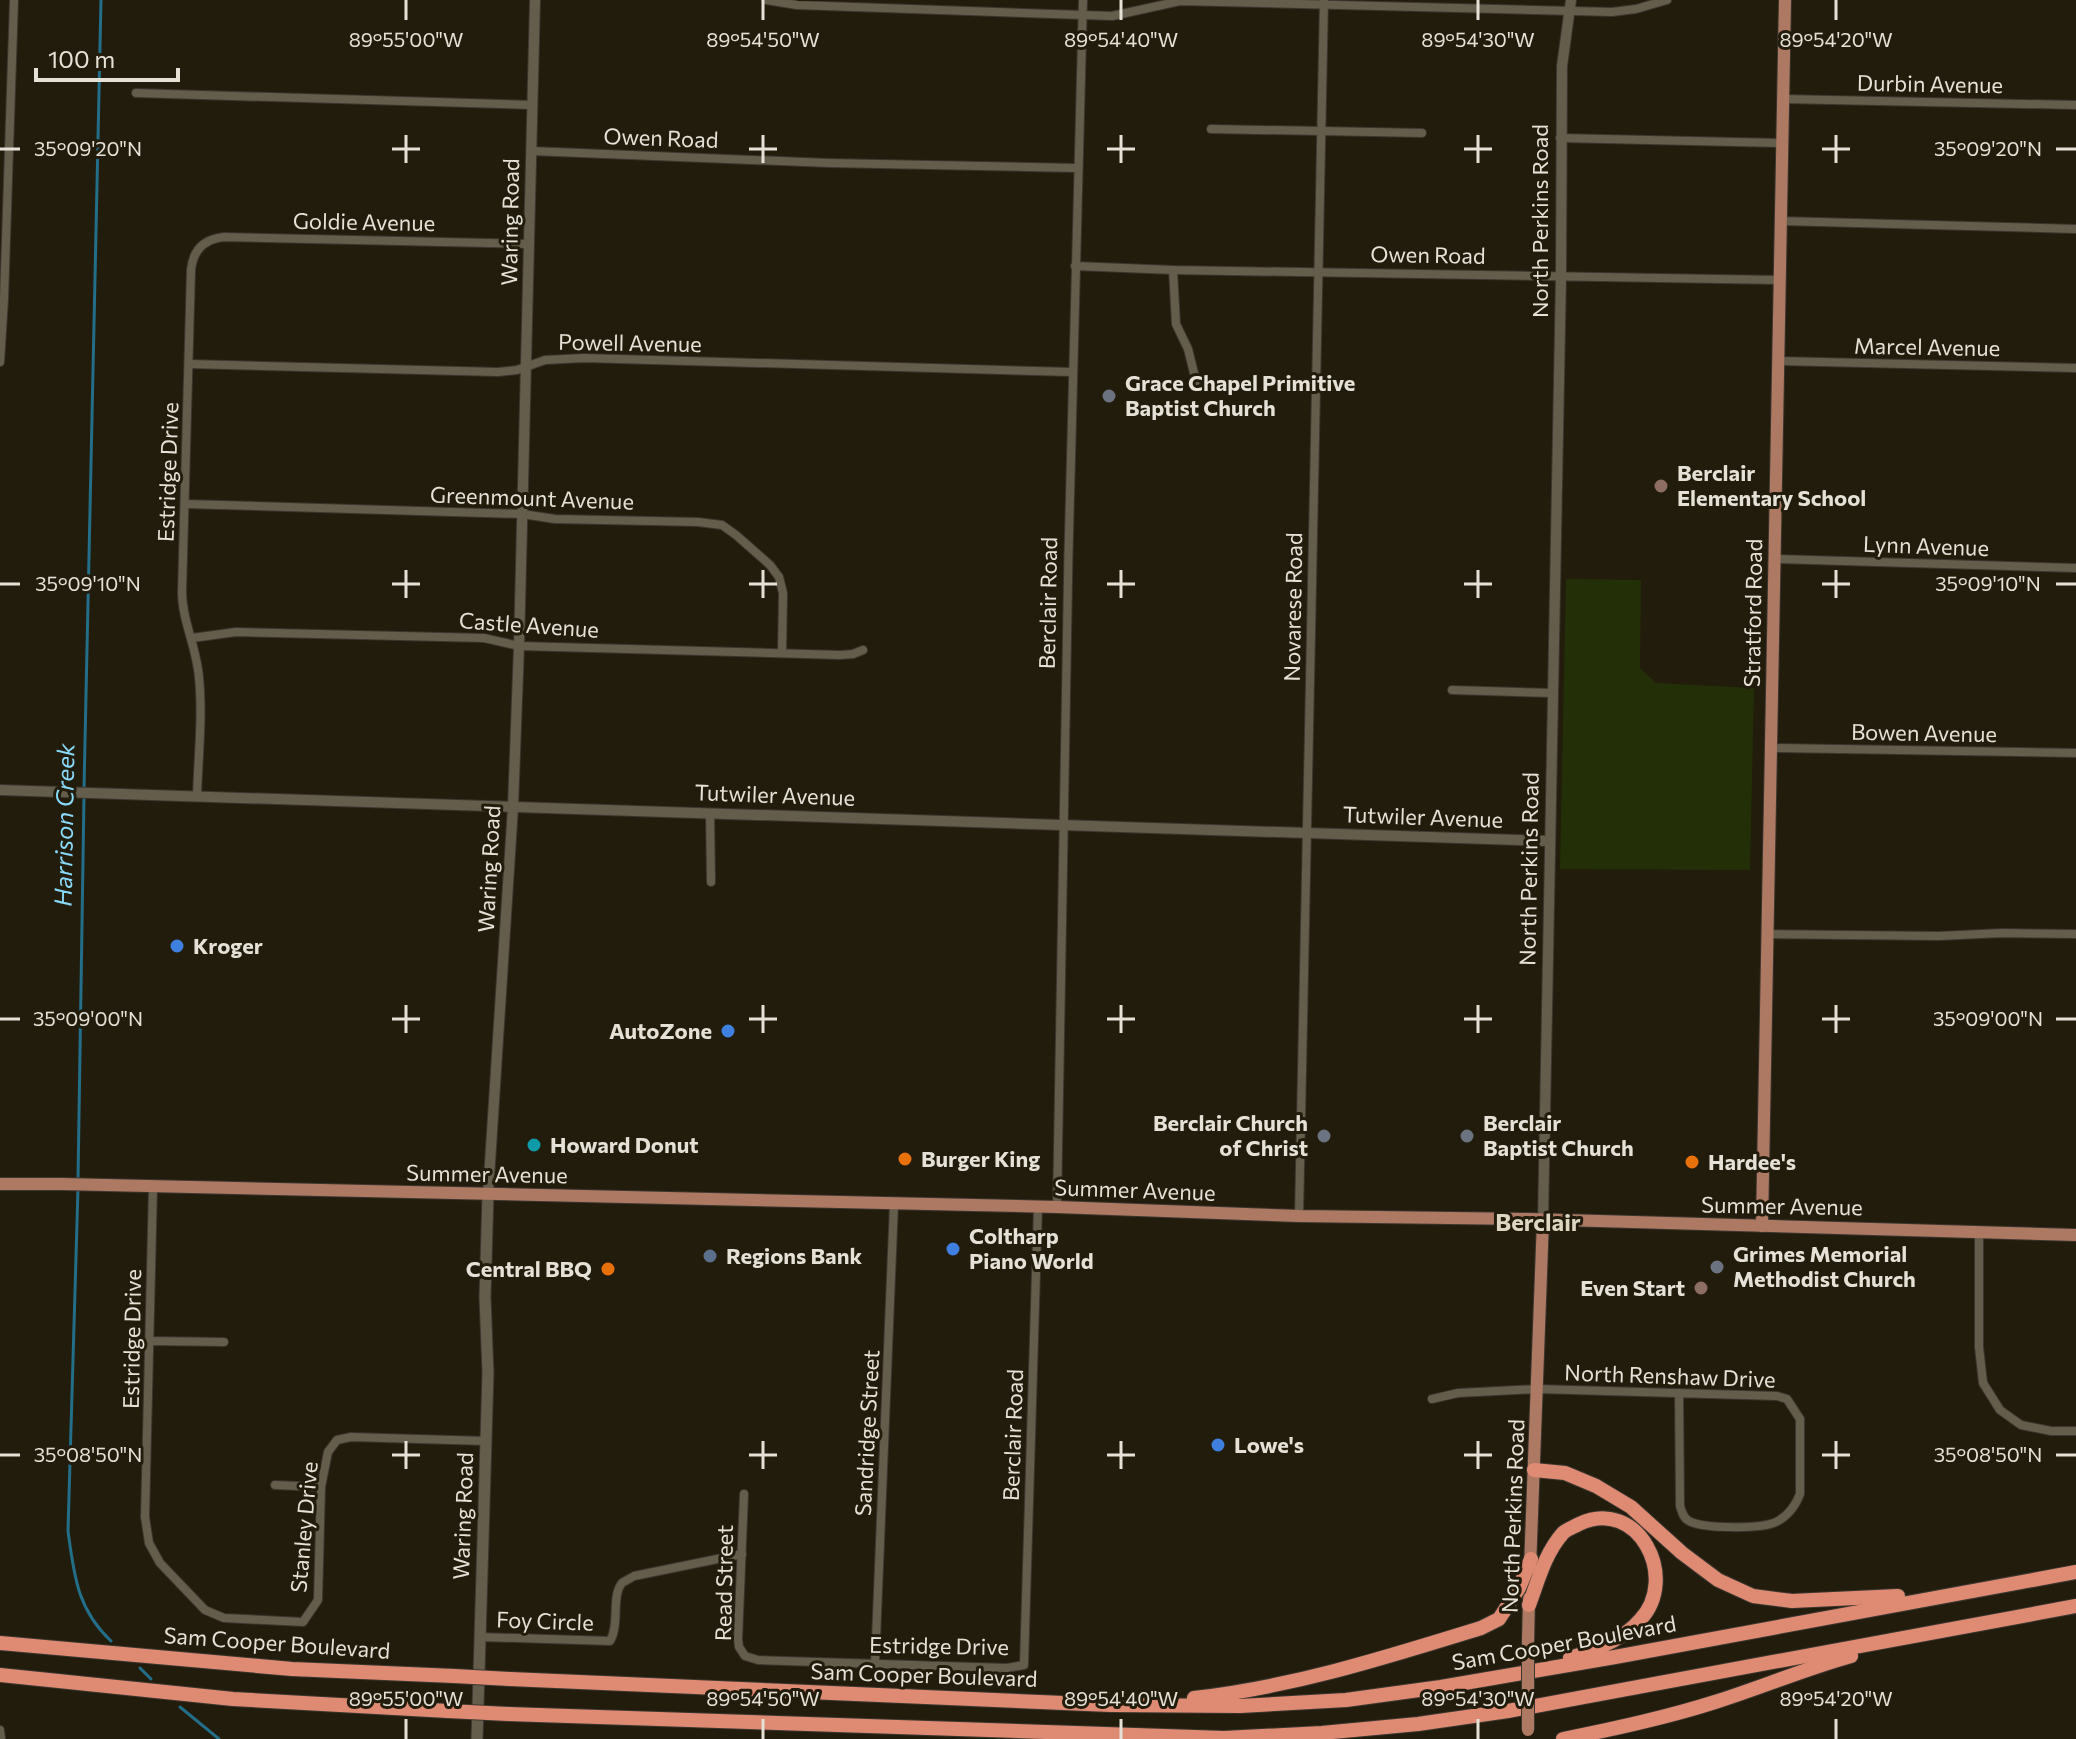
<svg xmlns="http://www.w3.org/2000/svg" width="2076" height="1739" font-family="Commissioner,sans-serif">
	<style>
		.green { fill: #233007 }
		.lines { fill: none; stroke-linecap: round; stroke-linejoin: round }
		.stream { stroke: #236e89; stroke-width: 3 }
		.minor-casing { stroke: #3b362f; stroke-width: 10 }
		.tertiary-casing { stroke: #3b362f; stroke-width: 12 }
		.secondary-casing { stroke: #3b362f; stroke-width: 13 }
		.primary-casing { stroke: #3b362f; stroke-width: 14 }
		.motorway-casing { stroke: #3b362f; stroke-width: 16 }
		.minor { stroke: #645d4b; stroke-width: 8 }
		.tertiary { stroke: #645d4b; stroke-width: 10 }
		.secondary { stroke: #645d4b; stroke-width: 11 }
		.primary { stroke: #ae7963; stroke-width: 12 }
		.motorway { stroke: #df8b73; stroke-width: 14 }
		.primary-bridge-casing { stroke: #3b362f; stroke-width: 14; stroke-linecap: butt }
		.motorway-bridge-casing { stroke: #3b362f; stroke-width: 16; stroke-linecap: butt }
		.primary-bridge { stroke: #ae7963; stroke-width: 12 }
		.motorway-bridge { stroke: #df8b73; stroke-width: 14 }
		.ticks { fill: none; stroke: #e5e1d7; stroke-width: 3 }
		.worship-dot { fill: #6b7280; stroke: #221c0c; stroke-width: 3 }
		.education-dot { fill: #8d6e63; stroke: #221c0c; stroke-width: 3 }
		.shop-dot { fill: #3f7fe0; stroke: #221c0c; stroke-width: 3 }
		.culture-dot { fill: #0f9aa8; stroke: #221c0c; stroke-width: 3 }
		.food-dot { fill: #e8710a; stroke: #221c0c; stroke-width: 3 }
		.service-dot { fill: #5c6f8a; stroke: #221c0c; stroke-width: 3 }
		.labels { text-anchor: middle; stroke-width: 6; stroke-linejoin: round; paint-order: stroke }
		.street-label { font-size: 22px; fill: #e5e1d7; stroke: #221c0c }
		.poi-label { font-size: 22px; font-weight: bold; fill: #e5e1d7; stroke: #221c0c; text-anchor: start }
		.water-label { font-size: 24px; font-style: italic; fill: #89d9f9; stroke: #221c0c }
		.neighbourhood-label { font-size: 24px; font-weight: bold; fill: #ddd6c1; stroke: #221c0c }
		.ticks-label { font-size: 20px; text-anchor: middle; fill: #e5e1d7; stroke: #221c0c; stroke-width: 6; stroke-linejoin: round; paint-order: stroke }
	</style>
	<rect width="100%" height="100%" fill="#221c0c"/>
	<!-- green -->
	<path class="green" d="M1566,579L1641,580L1640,668L1656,683L1754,688L1750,870L1560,869Z"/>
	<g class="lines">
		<!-- stream -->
		<g class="stream">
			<path d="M84,788L101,0"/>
			<path d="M78,1180L84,796"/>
			<path d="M78,1188L68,1531C74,1575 77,1609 111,1641"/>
			<path d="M140,1668L151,1679"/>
			<path d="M180,1707L219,1739"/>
		</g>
		<!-- minor casing -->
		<g class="minor-casing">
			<g id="minor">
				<path d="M766,0L797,5L1112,16L1180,1L1612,12L1636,9L1667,0"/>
				<path d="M136,93L533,105"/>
				<path d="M1783,99L2076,105"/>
				<path d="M1211,129L1422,133"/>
				<path d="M1560,138L1782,143"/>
				<path d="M531,151L829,163L1077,168"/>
				<path d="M1781,221L2076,229"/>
				<path d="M1075,266L1173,270L1779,280"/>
				<path d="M1173,270L1176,324L1188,349L1196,381"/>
				<path d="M1778,361L2076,368"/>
				<path d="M0,362L4,299L14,0"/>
				<path d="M189,364L498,372L517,370L545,360L584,358L1072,372"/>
				<path d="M185,504L522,514L555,519L698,522L722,525L736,535L770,565L779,577L783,593L782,653"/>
				<path d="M1774,559L2076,568"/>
				<path d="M192,638L236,632L484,638L519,646L840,655L853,654L863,650"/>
				<path d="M1452,690L1552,693"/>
				<path d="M1771,748L2076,753"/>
				<path d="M197,797C198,758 203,717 199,678C197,648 182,621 182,592L191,270C193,250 204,239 224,237L529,244"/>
				<path d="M710,813L711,882"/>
				<path d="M1767,934L1939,936L2002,933L2076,934"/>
				<path d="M153,1187L145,1517L149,1543L160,1563L205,1610L224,1618L303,1622L318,1600L321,1487L328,1452L337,1440L351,1437L486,1441"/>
				<path d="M1057,1207C1062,805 1071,402 1083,0"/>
				<path d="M1299,1216L1324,0"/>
				<path d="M1979,1231V1347L1983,1383L2000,1410L2021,1425L2051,1431H2076"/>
				<path d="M150,1341L224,1342"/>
				<path d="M1432,1399L1458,1393L1538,1389L1777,1396L1787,1399L1800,1419V1494C1795,1507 1788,1516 1776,1522C1762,1529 1703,1529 1689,1521C1683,1518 1682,1512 1680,1506L1679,1393"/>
				<path d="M275,1485L321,1487"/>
				<path d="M744,1494L738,1639L739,1647L745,1656L758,1660L1007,1668L1024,1665L1038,1207"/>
				<path d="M480,1637L610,1641C620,1625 611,1596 622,1583C623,1582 633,1577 634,1576L742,1554"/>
				<path d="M875,1663L894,1204"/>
				<path d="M0,1730L1,1739"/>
			</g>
		</g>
		<!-- tertiary casing -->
		<g class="tertiary-casing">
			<g id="tertiary">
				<path d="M0,790L1549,841"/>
				<path d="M488,1194L513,807L519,646L535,0"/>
				<path d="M1543,1220L1561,275L1562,66L1571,0"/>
			</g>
		</g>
		<!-- secondary casing -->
		<g class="secondary-casing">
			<path id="secondary" d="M477,1739L488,1373L485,1297L488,1194"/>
		</g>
		<!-- primary casing -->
		<g class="primary-casing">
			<g id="primary">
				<path d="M0,1184H62L1057,1207L1299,1216L1529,1219L2076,1235"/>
				<path d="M1762,1226L1785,0"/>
				<path d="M1530,1568L1543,1220"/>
				<path d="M1528,1643L1529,1598"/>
			</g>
		</g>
		<!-- motorway casing -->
		<g class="motorway-casing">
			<g id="motorway">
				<path d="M1534,1470L1565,1473L1596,1486L1631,1507L1682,1553L1718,1580L1753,1596L1792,1601L1898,1596"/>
				<path d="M1529,1605C1538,1581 1545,1553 1563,1533C1567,1529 1574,1527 1579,1524C1638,1496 1680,1578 1640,1620C1624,1639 1593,1651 1570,1658"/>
				<path d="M0,1643L292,1669L454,1676"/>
				<path d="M0,1675L233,1699L448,1711"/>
				<path d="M510,1679L1111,1705L1240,1706L1346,1700L1441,1687L1615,1657L2076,1572"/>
				<path d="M1194,1698C1293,1687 1387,1657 1481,1628L1499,1619L1519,1588L1531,1559"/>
				<path d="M508,1714L1224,1738L1322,1733L1418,1724L1508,1711L2076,1606"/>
				<path d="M1563,1739C1614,1729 1665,1718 1715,1702C1760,1688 1804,1669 1851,1656"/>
			</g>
		</g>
		<!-- minor -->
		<use href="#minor" class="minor"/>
		<!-- tertiary -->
		<use href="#tertiary" class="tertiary"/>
		<!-- secondary -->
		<use href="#secondary" class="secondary"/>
		<!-- primary -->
		<use href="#primary" class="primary"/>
		<!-- motorway -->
		<use href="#motorway" class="motorway"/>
		<!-- primary-bridge casing -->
		<g class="primary-bridge-casing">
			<path id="primary-bridge" d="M1528,1730V1643"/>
		</g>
		<!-- motorway-bridge casing -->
		<g class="motorway-bridge-casing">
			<g id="motorway-bridge">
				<path d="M454,1676L510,1679"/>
				<path d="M448,1711L508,1714"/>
			</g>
		</g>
		<!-- primary-bridge -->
		<use href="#primary-bridge" class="primary-bridge"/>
		<!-- motorway-bridge -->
		<use href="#motorway-bridge" class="motorway-bridge"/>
	</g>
	<!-- ticks -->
	<path class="ticks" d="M406,0V20M763,0V20M1121,0V20M1478,0V20M1836,0V20M406,135V163M763,135V163M1121,135V163M1478,135V163M1836,135V163M0,149H20M392,149H420M749,149H777M1107,149H1135M1464,149H1492M1822,149H1850M2056,149H2076M406,570V598M763,570V598M1121,570V598M1478,570V598M1836,570V598M0,584H20M392,584H420M749,584H777M1107,584H1135M1464,584H1492M1822,584H1850M2056,584H2076M406,1005V1033M763,1005V1033M1121,1005V1033M1478,1005V1033M1836,1005V1033M0,1019H20M392,1019H420M749,1019H777M1107,1019H1135M1464,1019H1492M1822,1019H1850M2056,1019H2076M406,1441V1469M763,1441V1469M1121,1441V1469M1478,1441V1469M1836,1441V1469M0,1455H20M392,1455H420M749,1455H777M1107,1455H1135M1464,1455H1492M1822,1455H1850M2056,1455H2076M406,1719V1739M763,1719V1739M1121,1719V1739M1478,1719V1739M1836,1719V1739"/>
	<!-- markers -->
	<g class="worship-dot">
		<circle cx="1109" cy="396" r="8"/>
		<circle cx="1324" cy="1136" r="8"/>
		<circle cx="1467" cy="1136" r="8"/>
		<circle cx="1717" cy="1267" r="8"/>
	</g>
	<g class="education-dot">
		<circle cx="1661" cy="486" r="8"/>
		<circle cx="1701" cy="1288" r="8"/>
	</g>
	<g class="shop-dot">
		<circle cx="177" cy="946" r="8"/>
		<circle cx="728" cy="1031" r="8"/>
		<circle cx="953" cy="1249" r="8"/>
		<circle cx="1218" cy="1445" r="8"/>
	</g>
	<circle class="culture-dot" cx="534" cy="1145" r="8"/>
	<g class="food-dot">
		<circle cx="905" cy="1159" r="8"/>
		<circle cx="1692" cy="1162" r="8"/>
		<circle cx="608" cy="1269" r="8"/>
	</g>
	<circle class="service-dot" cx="710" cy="1256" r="8"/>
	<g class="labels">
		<!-- street labels -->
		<g class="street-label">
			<text transform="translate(1930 84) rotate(1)" y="8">Durbin Avenue</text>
			<text transform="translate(661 138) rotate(2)" y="8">Owen Road</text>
			<text transform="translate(1540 221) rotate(-90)" y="8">North Perkins Road</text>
			<text transform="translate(364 222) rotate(1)" y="8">Goldie Avenue</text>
			<text transform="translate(510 222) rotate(-89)" y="8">Waring Road</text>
			<text transform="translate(1428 255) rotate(1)" y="8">Owen Road</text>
			<text transform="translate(630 343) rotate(1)" y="8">Powell Avenue</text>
			<text transform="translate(1927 347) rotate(1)" y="8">Marcel Avenue</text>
			<text transform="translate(168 472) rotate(-88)" y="8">Estridge Drive</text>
			<text transform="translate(532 498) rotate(2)" y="8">Greenmount Avenue</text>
			<text transform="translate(1926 546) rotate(2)" y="8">Lynn Avenue</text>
			<text transform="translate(1048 603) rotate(-89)" y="8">Berclair Road</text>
			<text transform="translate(1293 607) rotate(-89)" y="8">Novarese Road</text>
			<text transform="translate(1753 613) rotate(-89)" y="8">Stratford Road</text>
			<text transform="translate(529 625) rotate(4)" y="8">Castle Avenue</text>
			<text transform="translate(1924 733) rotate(1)" y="8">Bowen Avenue</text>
			<text transform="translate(775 795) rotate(2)" y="8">Tutwiler Avenue</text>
			<text transform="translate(1423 817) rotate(2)" y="8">Tutwiler Avenue</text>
			<text transform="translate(489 869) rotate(-87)" y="8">Waring Road</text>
			<text transform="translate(1529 869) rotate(-89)" y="8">North Perkins Road</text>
			<text transform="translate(487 1174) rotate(1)" y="8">Summer Avenue</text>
			<text transform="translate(1135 1190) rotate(2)" y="8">Summer Avenue</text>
			<text transform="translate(1782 1206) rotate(1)" y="8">Summer Avenue</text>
			<text transform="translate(132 1339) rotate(-89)" y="8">Estridge Drive</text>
			<text transform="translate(1670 1376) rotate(2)" y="8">North Renshaw Drive</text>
			<text transform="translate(867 1433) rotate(-87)" y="8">Sandridge Street</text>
			<text transform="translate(1013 1435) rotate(-88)" y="8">Berclair Road</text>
			<text transform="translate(463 1516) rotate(-88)" y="8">Waring Road</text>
			<text transform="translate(1513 1516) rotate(-88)" y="8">North Perkins Road</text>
			<text transform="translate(304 1527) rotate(-85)" y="8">Stanley Drive</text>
			<text transform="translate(724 1583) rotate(-89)" y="8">Read Street</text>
			<text transform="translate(545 1621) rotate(2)" y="8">Foy Circle</text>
			<text transform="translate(277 1643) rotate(4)" y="8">Sam Cooper Boulevard</text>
			<text transform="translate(1564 1643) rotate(-10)" y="8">Sam Cooper Boulevard</text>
			<text transform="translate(939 1646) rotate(1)" y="8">Estridge Drive</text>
			<text transform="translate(924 1675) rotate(2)" y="8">Sam Cooper Boulevard</text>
		</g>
		<!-- poi labels -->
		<g class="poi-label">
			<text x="1125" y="391">Grace Chapel Primitive<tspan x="1125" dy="25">Baptist Church</tspan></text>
			<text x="1677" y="481">Berclair<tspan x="1677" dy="25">Elementary School</tspan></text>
			<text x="193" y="954">Kroger</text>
			<text x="712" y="1039" text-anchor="end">AutoZone</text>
			<text x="1308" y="1131" text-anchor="end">Berclair Church<tspan x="1308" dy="25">of Christ</tspan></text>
			<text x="1483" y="1131">Berclair<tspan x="1483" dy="25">Baptist Church</tspan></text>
			<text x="550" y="1153">Howard Donut</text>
			<text x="921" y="1167">Burger King</text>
			<text x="1708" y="1170">Hardee's</text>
			<text x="969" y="1244">Coltharp<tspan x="969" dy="25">Piano World</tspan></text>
			<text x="1733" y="1262">Grimes Memorial<tspan x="1733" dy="25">Methodist Church</tspan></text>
			<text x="726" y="1264">Regions Bank</text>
			<text x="592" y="1277" text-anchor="end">Central BBQ</text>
			<text x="1685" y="1296" text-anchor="end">Even Start</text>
			<text x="1234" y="1453">Lowe's</text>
		</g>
		<!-- water labels -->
		<g class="water-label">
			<text transform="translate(65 825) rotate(-89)" y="8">Harrison Creek</text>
		</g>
		<!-- neighbourhood labels -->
		<g class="neighbourhood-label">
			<text x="1538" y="1231">Berclair</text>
		</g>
	</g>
	<g class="ticks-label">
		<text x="406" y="47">89°55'00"W</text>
		<text x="763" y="47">89°54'50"W</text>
		<text x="1121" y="47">89°54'40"W</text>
		<text x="1478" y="47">89°54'30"W</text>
		<text x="1836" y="47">89°54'20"W</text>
		<text x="88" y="156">35°09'20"N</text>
		<text x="1988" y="156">35°09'20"N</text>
		<text x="88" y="591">35°09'10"N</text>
		<text x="1988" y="591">35°09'10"N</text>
		<text x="88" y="1026">35°09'00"N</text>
		<text x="1988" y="1026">35°09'00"N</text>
		<text x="88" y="1462">35°08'50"N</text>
		<text x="1988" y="1462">35°08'50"N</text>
		<text x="406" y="1706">89°55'00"W</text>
		<text x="763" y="1706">89°54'50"W</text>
		<text x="1121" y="1706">89°54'40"W</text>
		<text x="1478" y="1706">89°54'30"W</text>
		<text x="1836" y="1706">89°54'20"W</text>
	</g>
	<!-- scale -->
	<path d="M36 68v12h142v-12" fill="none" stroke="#e5e1d7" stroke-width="4"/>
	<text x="48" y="68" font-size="24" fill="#e5e1d7" stroke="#221c0c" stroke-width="6" paint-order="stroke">100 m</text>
</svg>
